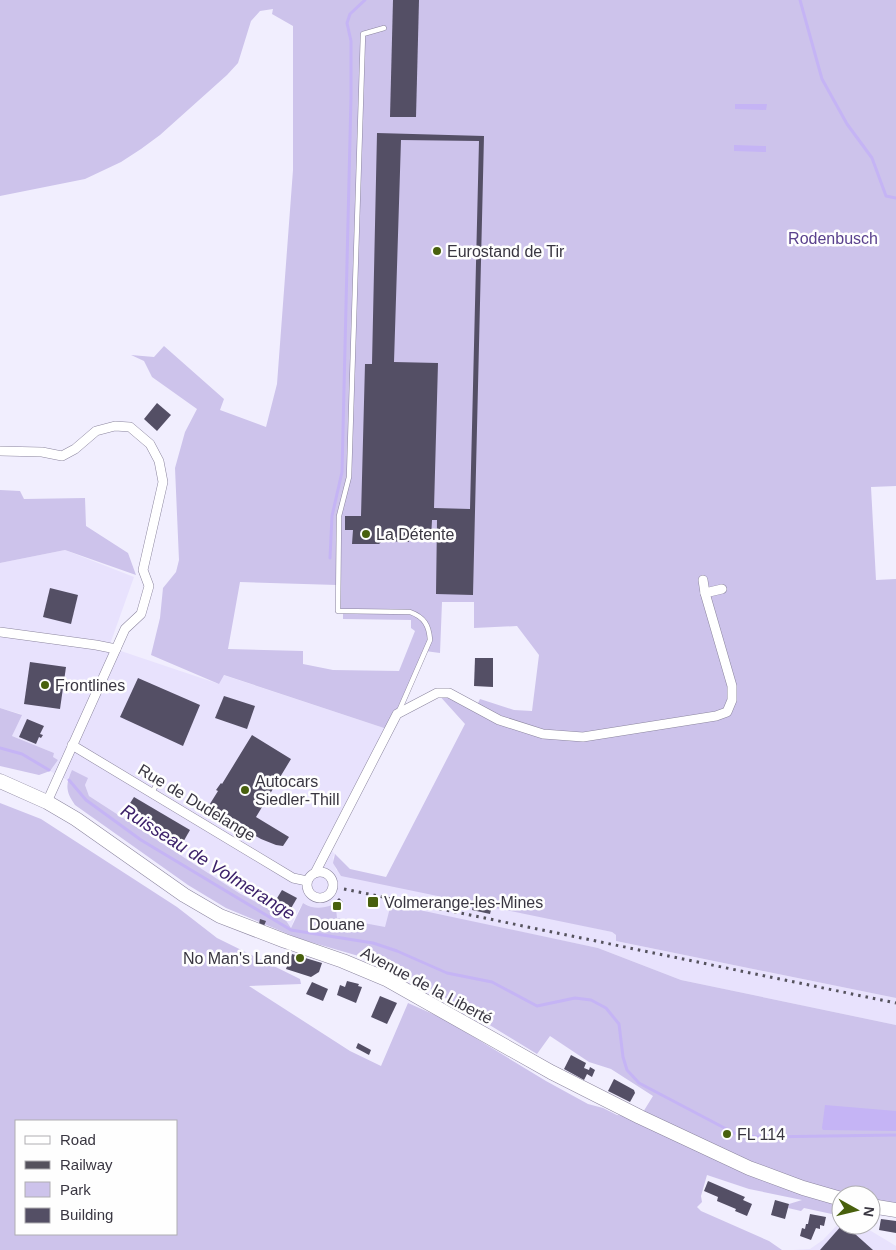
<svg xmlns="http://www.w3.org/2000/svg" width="896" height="1250" font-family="Arial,sans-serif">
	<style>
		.built { fill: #e8e2fd }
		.green { fill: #cdc3eb; fill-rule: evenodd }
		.water { fill: #c5b4f5 }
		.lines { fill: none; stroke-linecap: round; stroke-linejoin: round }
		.stream { stroke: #c5b4f5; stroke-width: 3 }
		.building { fill: #544f65; fill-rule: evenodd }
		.service-casing { stroke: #8c869f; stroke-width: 5.5 }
		.minor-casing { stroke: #8c869f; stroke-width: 10 }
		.secondary-casing { stroke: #8c869f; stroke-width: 15 }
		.service { stroke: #fff; stroke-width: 4.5 }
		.minor { stroke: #fff; stroke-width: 9 }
		.secondary { stroke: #fff; stroke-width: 14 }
		.rail { stroke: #55525d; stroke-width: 3; stroke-dasharray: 2.5 5; stroke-linecap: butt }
		.poi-dot { fill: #48600d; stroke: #fefefe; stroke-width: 2 }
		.labels { text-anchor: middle; stroke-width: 5; stroke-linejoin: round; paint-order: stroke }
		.park-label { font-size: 16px; fill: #5a418d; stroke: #fefefe }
		.poi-label { font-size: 16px; fill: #393641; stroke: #fefefe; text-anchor: start }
		.street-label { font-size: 16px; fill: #393641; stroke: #fefefe }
		.water-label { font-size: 18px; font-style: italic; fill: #3b2069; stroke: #fefefe }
	</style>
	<rect width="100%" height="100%" fill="#f1eefe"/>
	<!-- built -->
	<g class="built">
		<path d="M65,550L134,577L109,647L219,684L223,675L390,730L328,847L335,854L333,857L336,870L612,932L616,935V941L896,998V1025L681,980L598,948L391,905L386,928L337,918L324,908H314L303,903L295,916L291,928L283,916L239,893L89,796L85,785L87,778L72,771L67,780L50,771L58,760L52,757L54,753L12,736L21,714L0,708V563Z"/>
		<path d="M841,1221V1225H861L896,1246V1250H793L810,1249L823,1240Z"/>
	</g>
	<!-- green -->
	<g class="green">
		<path d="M0,0H896V486L871,487L876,580L896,579V998L616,941V935L612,932L341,876L333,863L335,854L350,869L386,877L465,724L437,693L476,707L480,699L514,710L532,711L539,655L517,626L474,628V602H442L440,653L425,651L390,730L224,675L219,684L151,655L160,618L163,588L176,572L179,560L175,468L185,432L197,409L152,377L144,361L131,355L154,357L164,346L224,399L220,410L266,427L277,384L293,170V26L272,14L273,9L260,11L251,21L238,63L227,75L160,135L141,149L121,162L85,179L0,196ZM240,582L337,585L338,611H343V619L411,620V628L415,631L399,671L333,670L303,664V651L228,649Z"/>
		<path d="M0,490L20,491L24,499L85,498L86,526L128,553L136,575L65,550L0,563Z"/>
		<path d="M0,708L22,715L12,736L54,753L53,757L58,760L50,771L39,775L0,766Z"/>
		<path d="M72,770L88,778L85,785L89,796L239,893L283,916L291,928L303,903C313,909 321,909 332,905L336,909L337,918L385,927L391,904L598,948L681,980L896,1025V1210L871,1206V1195H841V1216L804,1208L801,1211L788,1208L789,1204L802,1200L749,1189L707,1175L701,1196L702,1202L697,1207L701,1211L769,1241L782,1250H0V803L41,819L177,907L217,938L300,979L301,984L249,986L350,1051L381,1066L408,1003L444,1019L546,1081L588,1104L603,1108L617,1115L640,1117L653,1096L611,1069L589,1062L550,1036L537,1054L393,966L300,939L226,908L188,885L75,805C66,792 65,785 72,770ZM16,1121H176V1234H16Z"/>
	</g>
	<!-- water -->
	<g class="water">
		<path d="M735,104H767L766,110L735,109Z"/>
		<path d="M734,145L766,146V152L734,151Z"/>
		<path d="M825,1105L896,1111V1131L823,1130L822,1128Z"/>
	</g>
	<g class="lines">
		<!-- stream -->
		<g class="stream">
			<path d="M800,0L822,79L847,124L872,158L886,196L896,198"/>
			<path d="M330,558L332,516L342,472L351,97V41L347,23L350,14L365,0"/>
			<path d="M0,748L22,754L49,770"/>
			<path d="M69,780L86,800L141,840L291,930L373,943L397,951L447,973L492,982L537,1006L575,998L591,1000L606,1008L619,1024L623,1057L627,1070L639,1083L734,1133L756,1137L896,1135"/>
		</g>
	</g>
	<!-- building -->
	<g class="building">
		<path d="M393,0H419L416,117H390Z"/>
		<path d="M377,133L484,136L473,595L436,594L437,520H432L431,539H409V542L382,541L379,544H352L353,530H345V516H361L365,364H372ZM401,140L479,141L470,509L434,508L438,363L394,362Z"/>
		<path d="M157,403L171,415L157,431L144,419Z"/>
		<path d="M50,588L78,595L71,624L43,617Z"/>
		<path d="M475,658H493V687L474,686Z"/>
		<path d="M30,662L66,667L60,709L24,704Z"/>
		<path d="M138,678L200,705L183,746L120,717Z"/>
		<path d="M224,696L255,706L247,729L215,718Z"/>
		<path d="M27,719L44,726L40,734L43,735L41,738L39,737L36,744L19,737Z"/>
		<path d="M252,735L291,759L256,817L289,837L283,846L276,845L261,839L247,831L249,828L227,815L225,818L208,807L218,791L216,790L221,783L222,784Z"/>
		<path d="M134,797L190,830L182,844L125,811Z"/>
		<path d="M282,890L297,898L286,917L271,908Z"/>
		<path d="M339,898L343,902L336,909L332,905Z"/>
		<path d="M473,906L491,910L490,914L472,910Z"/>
		<path d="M260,919L266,921L264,926L259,924Z"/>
		<path d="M292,954L322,963L319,972L311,977L286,969Z"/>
		<path d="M347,981L359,984L358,986L362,987L356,1003L337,995L340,985L345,987Z"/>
		<path d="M312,982L328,989L323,1001L306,994Z"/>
		<path d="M380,996L397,1003L387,1024L371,1017Z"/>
		<path d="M358,1043L371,1050L369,1055L356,1048Z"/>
		<path d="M571,1055L586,1063L584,1068L589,1070L590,1067L595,1070L592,1077L587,1074L584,1080L564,1069Z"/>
		<path d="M614,1079L634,1090L635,1093L630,1102L608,1091Z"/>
		<path d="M708,1181L745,1197L743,1200L752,1204L747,1216L735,1211L736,1209L717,1201L718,1197L704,1191Z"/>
		<path d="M775,1200L789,1204L785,1219L771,1215Z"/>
		<path d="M810,1214L826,1217L824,1226L820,1225V1229L816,1228L811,1240L800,1236L802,1228L805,1229L806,1224H808Z"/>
		<path d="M881,1219L896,1221V1233L879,1230Z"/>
		<path d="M842,1225H845L873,1250H820Z"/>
	</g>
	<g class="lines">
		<!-- service casing -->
		<g class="service-casing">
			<g id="service">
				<path d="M384,28L363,34L349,477L339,516L338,611L410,612C424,617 429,625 430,640L399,711"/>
				<path d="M152,793L156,785"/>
			</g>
		</g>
		<!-- minor casing -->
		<g class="minor-casing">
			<g id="minor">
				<path d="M0,451L42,452L62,456L75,449L96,431L115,426L130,427L150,444L159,461L163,482L143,570L149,586L141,614L125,629L116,649"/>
				<path d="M703,580L705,593"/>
				<path d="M0,632L96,645L116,649L47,802"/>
				<path d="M72,745L293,878L307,881"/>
				<circle cx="320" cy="885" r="13"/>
				<path d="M315,873L397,714L437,693H449L499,720L543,734L583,737L716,716L727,712L732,700V686L705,593L722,589"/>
			</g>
		</g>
		<!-- secondary casing -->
		<g class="secondary-casing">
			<g id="secondary">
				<path d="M0,781L47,802L76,819L184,895L220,916L285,941L343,961L386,979L551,1072L640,1117L749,1168L803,1188L841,1199"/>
				<path d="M871,1206L896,1210"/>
			</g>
		</g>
		<!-- service -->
		<use href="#service" class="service"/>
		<!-- minor -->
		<use href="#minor" class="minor"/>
		<!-- secondary -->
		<use href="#secondary" class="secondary"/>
		<!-- rail -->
		<path class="rail" d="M344,889L896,1003"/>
	</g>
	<!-- markers -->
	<g class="poi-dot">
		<circle cx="437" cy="251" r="5"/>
		<circle cx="366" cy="534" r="5"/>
		<circle cx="45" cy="685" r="5"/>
		<circle cx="245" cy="790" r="5"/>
		<rect x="367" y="896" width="12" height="12" rx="2.5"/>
		<rect x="332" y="901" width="10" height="10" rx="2.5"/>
		<circle cx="300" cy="958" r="5"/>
		<circle cx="727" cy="1134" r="5"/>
	</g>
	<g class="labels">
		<!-- park labels -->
		<g class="park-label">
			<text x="833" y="244">Rodenbusch</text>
		</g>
		<!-- poi labels -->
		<g class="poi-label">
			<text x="447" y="257">Eurostand de Tir</text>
			<text x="376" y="540">La Détente</text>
			<text x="55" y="691">Frontlines</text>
			<text x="255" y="787">Autocars<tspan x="255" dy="18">Siedler-Thill</tspan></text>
			<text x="384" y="908">Volmerange-les-Mines</text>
			<text x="337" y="930" text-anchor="middle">Douane</text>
			<text x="290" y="964" text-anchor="end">No Man's Land</text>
			<text x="737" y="1140">FL 114</text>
		</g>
		<!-- street labels -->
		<g class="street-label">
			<text transform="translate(197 802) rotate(31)" y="6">Rue de Dudelange</text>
			<text transform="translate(427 985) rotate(28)" y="6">Avenue de la Liberté</text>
		</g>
		<!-- water labels -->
		<g class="water-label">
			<text transform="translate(208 862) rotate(32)" y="6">Ruisseau de Volmerange</text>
		</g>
	</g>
	<!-- legend -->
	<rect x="15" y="1120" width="162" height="115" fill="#fefefe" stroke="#afaeb2"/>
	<rect x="25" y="1136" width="25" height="8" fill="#ffffff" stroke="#afaeb2"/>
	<text x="60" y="1145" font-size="15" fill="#393641">Road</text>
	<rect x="25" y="1161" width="25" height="8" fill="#55525d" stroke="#afaeb2"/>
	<text x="60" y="1170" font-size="15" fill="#393641">Railway</text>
	<rect x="25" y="1182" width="25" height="15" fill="#cdc3eb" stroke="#afaeb2"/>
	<text x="60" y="1195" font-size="15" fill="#393641">Park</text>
	<rect x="25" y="1208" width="25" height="15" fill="#544f65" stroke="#afaeb2"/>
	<text x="60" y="1220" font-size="15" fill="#393641">Building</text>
	<!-- north arrow -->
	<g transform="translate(856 1210) rotate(98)"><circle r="24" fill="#fefefe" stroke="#afaeb2"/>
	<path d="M0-4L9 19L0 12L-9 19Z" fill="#48600d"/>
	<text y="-8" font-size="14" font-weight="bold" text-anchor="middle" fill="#393641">N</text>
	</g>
</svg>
